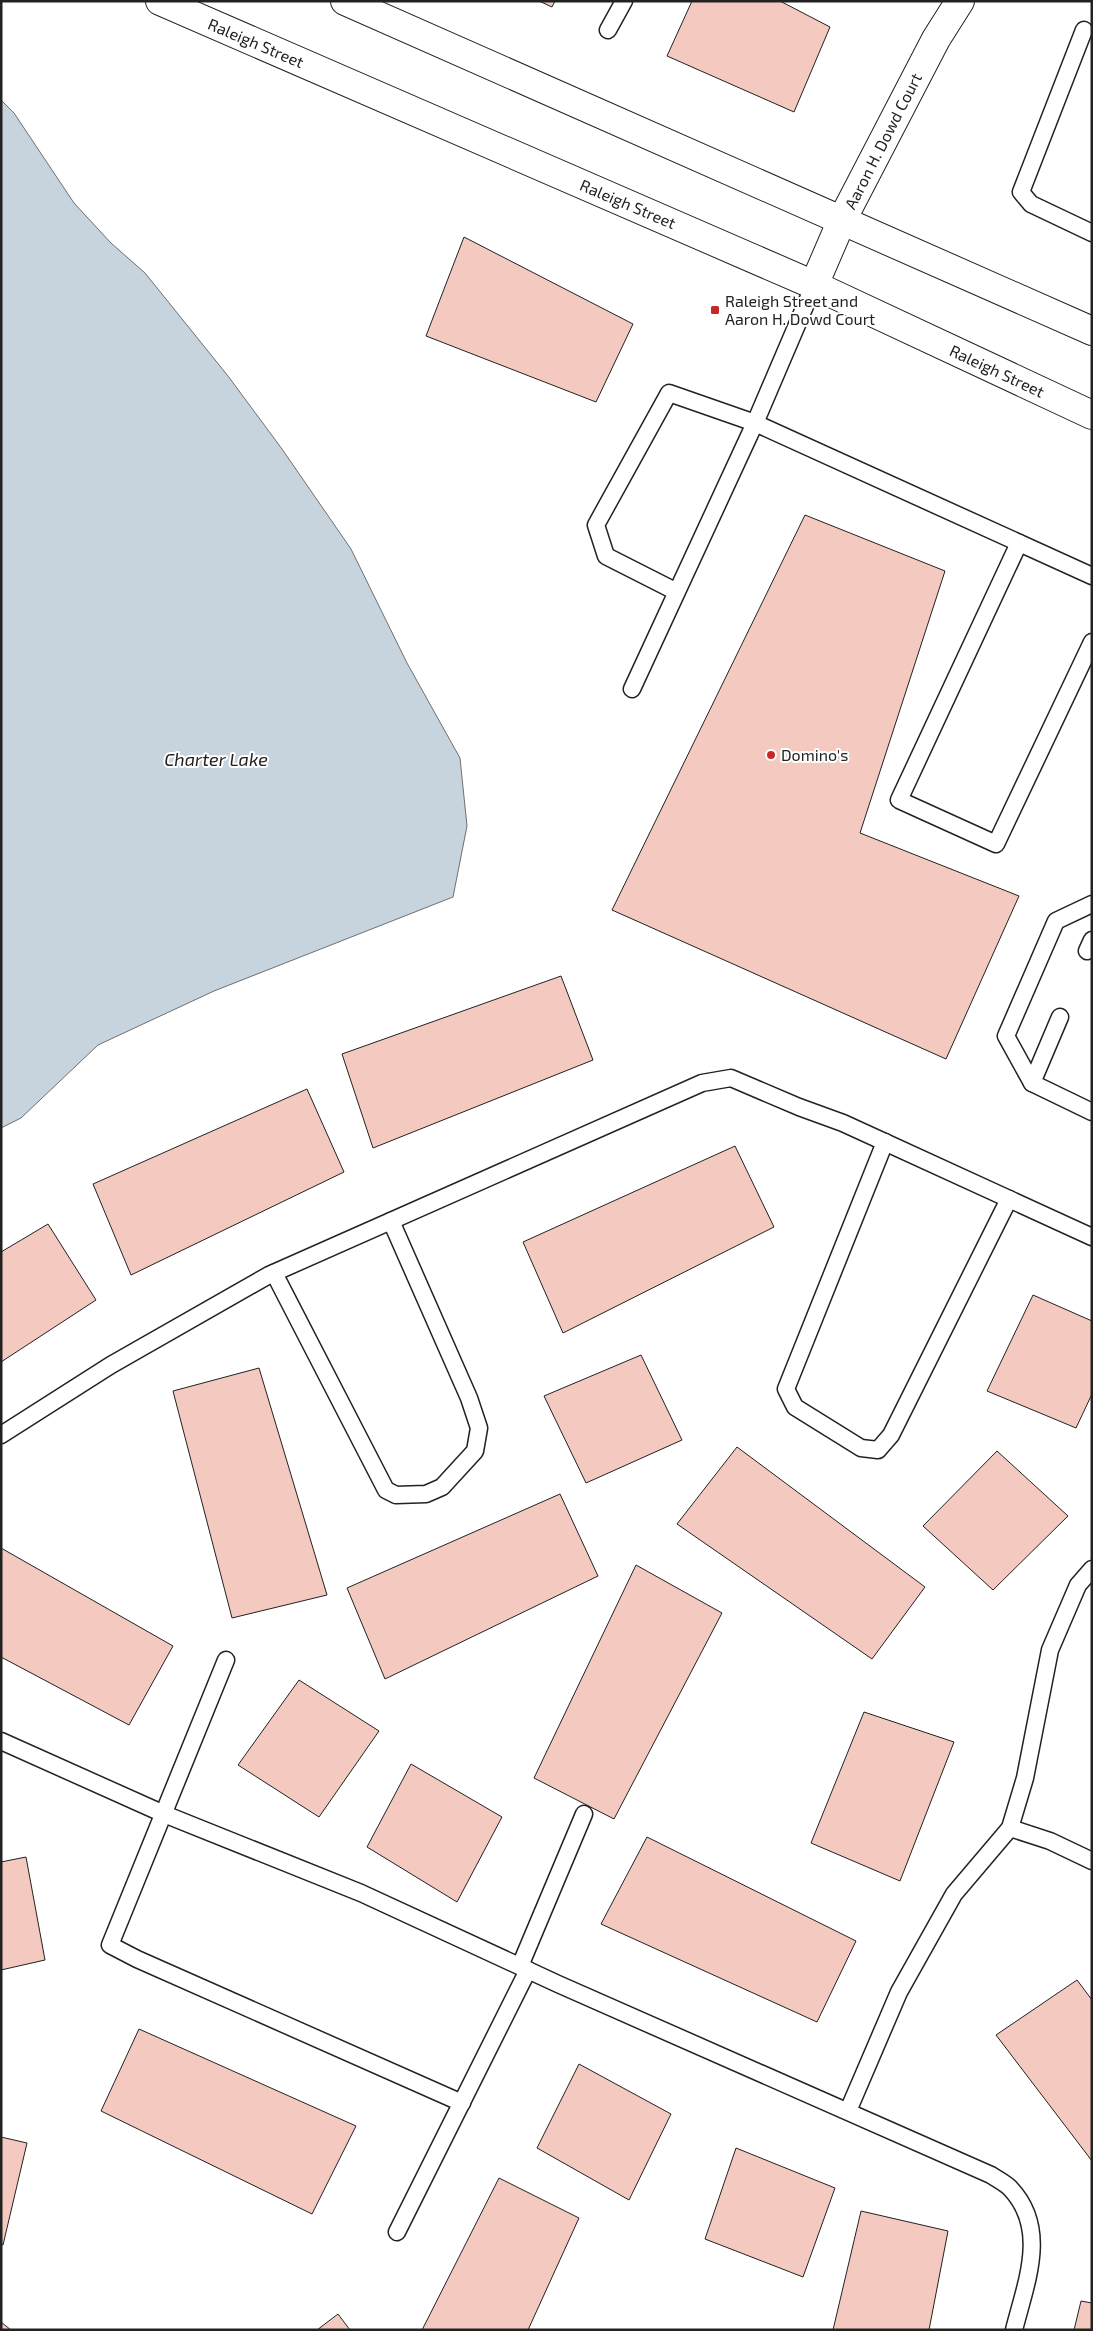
<svg xmlns="http://www.w3.org/2000/svg" width="1093" height="2331" font-family="'Exo 2',sans-serif">
	<style>
		.water { fill: #c7d3dd; stroke: #6f6f6f }
		.building { fill: #f3c9c0; stroke: #222 }
		.lines { fill: none; stroke-linecap: round; stroke-linejoin: round }
		.lane-casing { stroke: #222; stroke-width: 19 }
		.street-casing { stroke: #222; stroke-width: 30 }
		.secondary-casing { stroke: #222; stroke-width: 30 }
		.lane { stroke: #fff; stroke-width: 16 }
		.street { stroke: #fff; stroke-width: 28 }
		.secondary { stroke: #fff; stroke-width: 28 }
		.poi-dot { fill: #c62828; stroke: #fff; stroke-width: 2 }
		.labels { text-anchor: middle; stroke-width: 4; stroke-linejoin: round; paint-order: stroke }
		.street-label { font-size: 16px; fill: #222; stroke: #fff }
		.poi-label { font-size: 16px; fill: #222; stroke: #fff; text-anchor: start }
		.water-label { font-size: 18px; font-style: italic; fill: #222; stroke: #fff }
	</style>
	<rect width="100%" height="100%" fill="#fff"/>
	<!-- water -->
	<path class="water" d="M1,100L14,113L74,203L111,243L145,273L228,376L282,449L351,549L407,663L460,758L467,826L453,897L214,991L98,1045L21,1118L1,1128Z"/>
	<!-- building -->
	<g class="building">
		<path d="M539,1H555L552,7Z"/>
		<path d="M692,1H780L830,27L794,112L667,56Z"/>
		<path d="M464,237L633,324L596,402L426,336Z"/>
		<path d="M805,515L945,571L860,833L1019,896L946,1059L612,910Z"/>
		<path d="M561,976L593,1060L373,1148L342,1054Z"/>
		<path d="M307,1089L344,1172L131,1275L93,1184Z"/>
		<path d="M735,1146L774,1227L563,1333L523,1242Z"/>
		<path d="M48,1224L96,1300L1,1362V1252Z"/>
		<path d="M1033,1295L1092,1321V1394L1076,1428L987,1391Z"/>
		<path d="M641,1355L682,1440L586,1483L544,1396Z"/>
		<path d="M259,1368L327,1595L232,1618L173,1391Z"/>
		<path d="M737,1447L925,1587L872,1659L677,1524Z"/>
		<path d="M997,1451L1068,1516L993,1590L923,1526Z"/>
		<path d="M560,1494L598,1576L385,1679L347,1588Z"/>
		<path d="M1,1548L173,1646L129,1725L1,1657Z"/>
		<path d="M636,1565L722,1613L614,1819L534,1778Z"/>
		<path d="M299,1680L379,1731L319,1817L238,1765Z"/>
		<path d="M864,1712L954,1742L900,1881L811,1843Z"/>
		<path d="M411,1764L502,1817L457,1902L367,1847Z"/>
		<path d="M647,1837L856,1941L817,2022L601,1924Z"/>
		<path d="M26,1857L45,1960L1,1970V1862Z"/>
		<path d="M1077,1980L1092,2000V2161L996,2035Z"/>
		<path d="M139,2029L356,2126L312,2214L101,2111Z"/>
		<path d="M579,2064L671,2114L629,2200L537,2148Z"/>
		<path d="M1,2137L27,2143L3,2245L1,2244Z"/>
		<path d="M736,2148L835,2188L803,2277L705,2239Z"/>
		<path d="M499,2178L579,2218L528,2330H422Z"/>
		<path d="M861,2211L948,2231L929,2330H833Z"/>
		<path d="M1081,2301L1092,2303V2330H1074Z"/>
		<path d="M338,2314L350,2330H317Z"/>
		<path d="M1,2322L11,2330H1Z"/>
	</g>
	<g class="lines">
		<!-- lane casing -->
		<g class="lane-casing">
			<g id="lane">
				<path d="M608,30L624,1"/>
				<path d="M1084,30L1021,192L1031,204L1092,233"/>
				<path d="M814,285L755,423L1092,576"/>
				<path d="M1019,543L899,800L996,844L1092,642"/>
				<path d="M632,689L755,423L669,393L596,525L606,556L677,592"/>
				<path d="M1092,904L1056,921L1006,1036L1032,1083L1092,1112"/>
				<path d="M1087,951L1092,940"/>
				<path d="M1032,1083L1060,1017"/>
				<path d="M885,1142L786,1389L795,1407L861,1448L878,1450L891,1435L1009,1199"/>
				<path d="M274,1273L386,1490L396,1495L426,1494L442,1487L475,1451L479,1428L469,1398L391,1221"/>
				<path d="M1,1435L111,1365L269,1275L702,1083L731,1078L799,1107L843,1123L1092,1237"/>
				<path d="M226,1660L110,1945L137,1959L462,2103"/>
				<path d="M1,1741L164,1814L361,1893L558,1984L991,2175C997,2179 1005,2183 1010,2188C1049,2229 1026,2282 1014,2330"/>
				<path d="M1010,1828L1050,1841L1092,1861"/>
				<path d="M520,1966L584,1814"/>
				<path d="M848,2111L899,1992L954,1894L1010,1828L1025,1778L1050,1650L1078,1585L1092,1569"/>
				<path d="M397,2232L528,1970"/>
			</g>
		</g>
		<!-- street casing -->
		<g class="street-casing">
			<path id="street" d="M814,285L842,220L936,39L960,1"/>
		</g>
		<!-- secondary casing -->
		<g class="secondary-casing">
			<g id="secondary">
				<path d="M160,1L814,285L1092,415"/>
				<path d="M345,1L1092,331"/>
			</g>
		</g>
		<!-- lane -->
		<use href="#lane" class="lane"/>
		<!-- street -->
		<use href="#street" class="street"/>
		<!-- secondary -->
		<use href="#secondary" class="secondary"/>
	</g>
	<!-- markers -->
	<g class="poi-dot">
		<rect x="710" y="305" width="10" height="10" rx="2.5"/>
		<circle cx="771" cy="755" r="5"/>
	</g>
	<g class="labels">
		<!-- street labels -->
		<g class="street-label">
			<text transform="translate(256 43) rotate(23)" y="6">Raleigh Street</text>
			<text transform="translate(883 141) rotate(-63)" y="6">Aaron H. Dowd Court</text>
			<text transform="translate(628 204) rotate(23)" y="6">Raleigh Street</text>
			<text transform="translate(997 371) rotate(25)" y="6">Raleigh Street</text>
		</g>
		<!-- poi labels -->
		<g class="poi-label">
			<text x="725" y="307">Raleigh Street and<tspan x="725" dy="18">Aaron H. Dowd Court</tspan></text>
			<text x="781" y="761">Domino's</text>
		</g>
		<!-- water labels -->
		<g class="water-label">
			<text x="216" y="766">Charter Lake</text>
		</g>
	</g>
	<!-- border -->
	<rect width="1093" height="2331" fill="none" stroke="#222222" stroke-width="5"/>
</svg>
